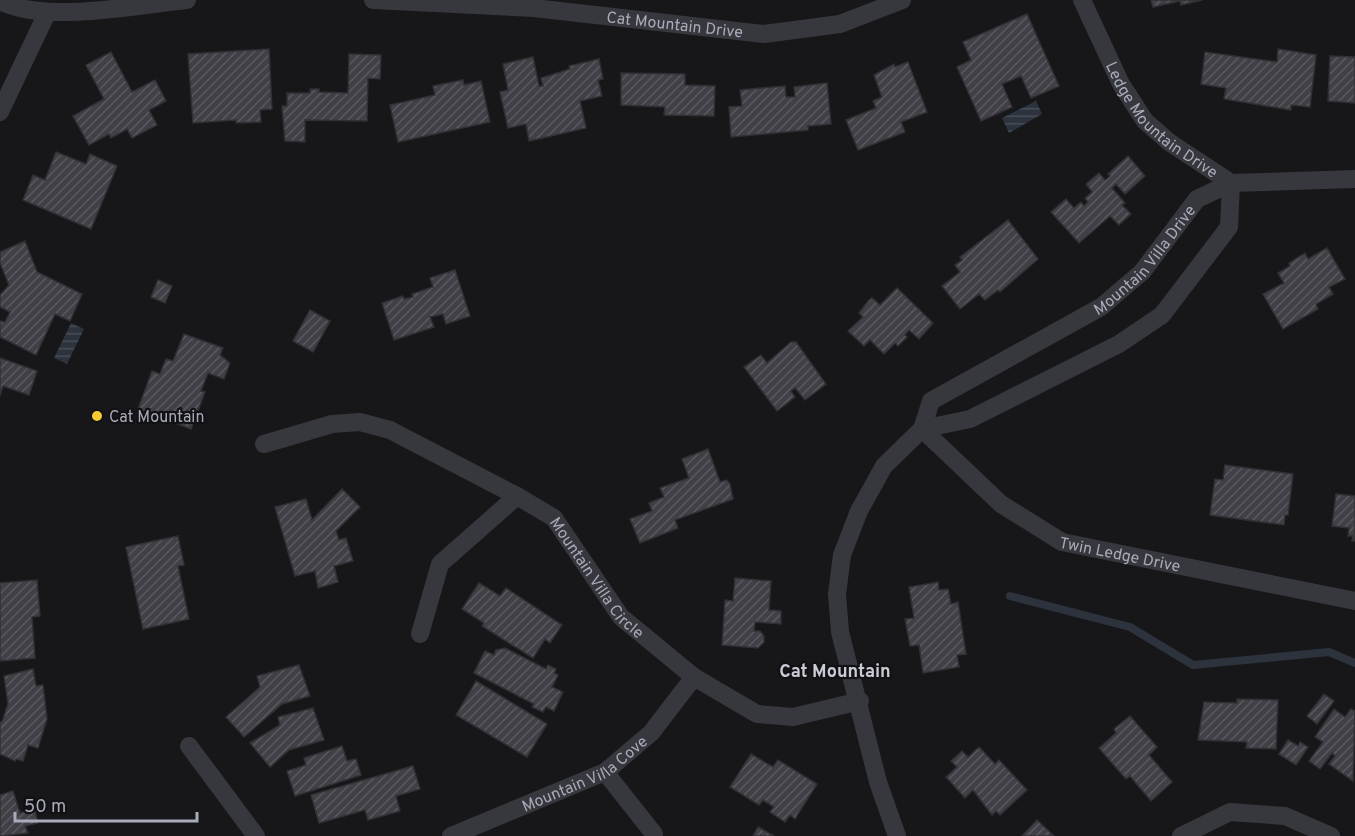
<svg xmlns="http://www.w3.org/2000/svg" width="1355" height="836" font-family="Overpass,sans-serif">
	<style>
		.water { fill: url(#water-rules) }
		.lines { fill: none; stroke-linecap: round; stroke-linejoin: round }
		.stream { stroke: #2c333d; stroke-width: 8 }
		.building { fill: url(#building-hatch); stroke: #313035; stroke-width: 1.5 }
		.minor { stroke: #37383e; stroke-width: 18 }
		.poi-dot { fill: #f4cb33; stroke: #121114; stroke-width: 2 }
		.labels { text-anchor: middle; stroke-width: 4.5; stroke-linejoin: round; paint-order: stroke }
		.street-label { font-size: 16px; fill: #a8abb9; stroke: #121114 }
		.poi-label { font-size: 16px; fill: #a8abb9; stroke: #121114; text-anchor: start }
		.neighbourhood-label { font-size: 18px; font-weight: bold; fill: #c9cbd5; stroke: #121114 }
	</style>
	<defs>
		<pattern id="water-rules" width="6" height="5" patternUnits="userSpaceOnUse" patternTransform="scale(1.5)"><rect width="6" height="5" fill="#2c333d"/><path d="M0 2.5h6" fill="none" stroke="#484e57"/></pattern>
		<pattern id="building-hatch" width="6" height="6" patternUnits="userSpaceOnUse" patternTransform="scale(1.5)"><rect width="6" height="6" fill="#414046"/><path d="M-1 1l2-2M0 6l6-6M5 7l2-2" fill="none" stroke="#5a595f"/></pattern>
	</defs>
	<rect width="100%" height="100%" fill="#171619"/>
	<!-- water -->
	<g class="water">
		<path d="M1036,101L1042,114L1009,133L1002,118Z"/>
		<path d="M71,323L84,329L67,364L54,358Z"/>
	</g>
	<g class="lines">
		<!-- stream -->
		<path class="stream" d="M1010,596L1130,627L1193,665L1329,652L1355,663"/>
	</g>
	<!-- building -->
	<g class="building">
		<path d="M1151,0H1202L1181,5L1180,1L1153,7Z"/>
		<path d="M1027,14L1059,86L1031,98L1021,76L1002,84L1012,107L981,121L957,67L971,60L963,42Z"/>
		<path d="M269,49L272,109L260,110L261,122L236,123V120L193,123L188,54Z"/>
		<path d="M1278,49L1316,55L1310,107L1291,105V110L1224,99L1226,88L1201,84L1205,52L1277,62Z"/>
		<path d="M111,52L132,92L155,80L166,101L149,110L157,125L132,138L127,129L111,138L109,134L89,145L73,116L104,99L86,65Z"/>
		<path d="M349,54L381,55L380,79L368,78L367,121L305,120V142L285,141L282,106H287V93H310V89H319V92L348,93Z"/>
		<path d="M1330,56L1355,57V103L1328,101Z"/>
		<path d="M533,57L539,86H543L541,78L570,69L569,66L599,59L603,79L598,80L602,96L580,101L586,128L529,141L526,124L508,128L500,92L508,90L503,64Z"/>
		<path d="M908,62L927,112L901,122L905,132L858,150L846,120L876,108L873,101L882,97L874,75L894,64L895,67Z"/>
		<path d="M621,73L685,74V85L715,86L714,116L664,115L665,107L621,105Z"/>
		<path d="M463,80L464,85L481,81L490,122L398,142L390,105L435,95L433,86Z"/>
		<path d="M827,83L831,124L808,126V130L731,137L729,107L742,106L740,90L785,86L786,97H795L794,87Z"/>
		<path d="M56,152L86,164L90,154L117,166L91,229L23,200L33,175L45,180Z"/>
		<path d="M1128,156L1145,176L1125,194L1116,184L1112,188L1125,203L1122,205L1131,214L1119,225L1110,216L1079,243L1051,212L1066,199L1074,208L1081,202L1084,206L1088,202L1085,198L1092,192L1086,184L1099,173L1105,180L1110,176L1108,174Z"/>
		<path d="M1008,220L1038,259L1000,292L998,290L985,300L979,294L960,309L942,286L960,272L955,265L962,260L960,257Z"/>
		<path d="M25,241L37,272L82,294L70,321L55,314L36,355L0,337V321L5,322L10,312L0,307V295L9,285L0,263V252Z"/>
		<path d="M1327,248L1345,279L1329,287L1333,294L1316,304L1318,309L1283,329L1263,294L1284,283L1278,273L1290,266L1289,263L1305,253L1308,259Z"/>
		<path d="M455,270L470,316L446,324L443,314L430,317L434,327L394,340L382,303L403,296L404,299L413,297L412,294L433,287L430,278Z"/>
		<path d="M158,280L172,286L165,303L151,297Z"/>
		<path d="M897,288L933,323L919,339L909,330L905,335L907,337L898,346L895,343L884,354L870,340L864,346L848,331L863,317L859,313L869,300L872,298L880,305Z"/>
		<path d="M310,310L330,321L313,352L293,341Z"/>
		<path d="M184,334L223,348L220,355L230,363L224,379L208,373L201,391L205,392L191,429L138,409L152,371L160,374L166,359L173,361Z"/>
		<path d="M791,342H796L826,384L805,400L795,388L791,391L795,397L777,411L744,367L761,355L767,363Z"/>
		<path d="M0,358L37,371L29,395L3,386L0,396Z"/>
		<path d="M708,449L720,482L727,480L730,484L733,499L675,520L678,528L640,543L630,519L652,511L649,503L664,497L660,488L689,478L682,459Z"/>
		<path d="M1225,465L1293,474L1288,515H1285L1284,525L1210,515L1215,479L1223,480Z"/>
		<path d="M342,489L360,507L336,531L339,540L346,538L353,561L334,566L338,582L318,588L315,571L295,576L275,507L306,499L312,520Z"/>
		<path d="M1336,494L1355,496V541H1352L1353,536H1348L1349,528L1332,526Z"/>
		<path d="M178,536L184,565L178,566L189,619L143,629L126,547Z"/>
		<path d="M735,578L771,581L769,610L781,611V624L755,622L754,631H760L764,636V642L758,648L722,645L725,600L733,601Z"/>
		<path d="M37,580L40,616L32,617L35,658L0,661V583Z"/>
		<path d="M938,582L939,590L948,589L951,604L958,602L966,654L957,655L959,667L923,673L919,645L910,646L905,619L914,618L909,587Z"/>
		<path d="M479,583L500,596L506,588L562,625L550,643L545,639L533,658L482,626L484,623L462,609Z"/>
		<path d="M505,648L546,669L548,665L556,669L554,673L558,675L552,687L563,692L554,711L546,707L543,712L532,707L534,704L474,673L485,651L494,655L496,650Z"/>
		<path d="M299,665L310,696L282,704L244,737L226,717L260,687L257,676Z"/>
		<path d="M33,669L36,686L43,685L47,719L38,748L28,745L23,761L16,759L15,761L0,754V722H2L8,704L4,676Z"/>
		<path d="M476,681L547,724L527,757L456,715Z"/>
		<path d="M1324,694L1334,701L1317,724L1307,716Z"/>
		<path d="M1237,699L1278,700L1276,749L1246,748L1247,742L1198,740L1204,702L1237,703Z"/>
		<path d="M313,708L324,740L289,750L270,767L250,743L280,725L278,717Z"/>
		<path d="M1334,709L1345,717L1351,709L1355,711L1353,781L1329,764L1335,756L1332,753L1320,769L1309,761L1323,742L1315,737Z"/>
		<path d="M1130,716L1157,747L1149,755L1172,782L1151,801L1130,776L1126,779L1099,748L1116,733L1114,729Z"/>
		<path d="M1288,740L1298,746L1300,742L1308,747L1296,765L1279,754Z"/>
		<path d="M342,746L347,761L356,759L361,775L295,796L287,771L306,765L304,758Z"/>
		<path d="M979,747L995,764L999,760L1027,790L1000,815L996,811L992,815L973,790L965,798L946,777L957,767L951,761L962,751L968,757Z"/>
		<path d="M751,754L773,767L778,760L817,784L795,819L790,815L785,822L770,812L774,807L763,800L759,805L730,787Z"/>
		<path d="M413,766L420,789L396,796L400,811L368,820L365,810L319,823L311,795Z"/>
		<path d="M13,791L20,813L34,808L38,823L25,826L28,833L0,836V795Z"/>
		<path d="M1037,820L1054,836H1022Z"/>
		<path d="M758,827L774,836H753Z"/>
	</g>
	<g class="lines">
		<!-- minor -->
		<g class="minor">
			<path id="s1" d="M373,0L534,8L764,34L840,24L902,0"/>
			<path id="s2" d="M1082,0L1121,84L1145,121L1169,142L1231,183L1355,179"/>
			<path d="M0,1C46,24 135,5 187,0"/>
			<path d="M0,112L47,13"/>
			<path id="s3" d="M922,429L1001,504L1062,542L1355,601"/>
			<path id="s4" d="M264,444L332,424L360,422L390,430L517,496L554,518L621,617L694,677L757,714L793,717L860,701"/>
			<path d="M420,634L440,564L517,496"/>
			<path d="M189,746L256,836"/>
			<path d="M605,772L654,834"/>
			<path id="s5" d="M451,836L605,772L651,733L694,677"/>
			<path id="s6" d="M897,836L878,782L840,632L837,594L842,555L859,511L884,466L922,429L931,401L1101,307L1142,272L1197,199L1231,183L1229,227L1162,315L1119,344L970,419L922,429"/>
			<path d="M1181,836L1230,812L1285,816L1331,836"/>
		</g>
	</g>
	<!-- markers -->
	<circle class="poi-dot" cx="97" cy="416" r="6"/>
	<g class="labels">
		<!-- street labels -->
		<g class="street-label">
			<text dy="6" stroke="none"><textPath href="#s1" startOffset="303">Cat Mountain Drive</textPath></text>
			<text dy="6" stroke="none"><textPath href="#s2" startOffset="147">Ledge Mountain Drive</textPath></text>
			<text dy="6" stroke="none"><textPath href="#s6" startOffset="729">Mountain Villa Drive</textPath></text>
			<text dy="6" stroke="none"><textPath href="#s3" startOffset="240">Twin Ledge Drive</textPath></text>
			<text dy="6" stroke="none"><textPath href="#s4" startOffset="390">Mountain Villa Circle</textPath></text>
			<text dy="6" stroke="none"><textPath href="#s5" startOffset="148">Mountain Villa Cove</textPath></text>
		</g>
		<!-- poi labels -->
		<g class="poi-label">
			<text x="109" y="422">Cat Mountain</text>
		</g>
		<!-- neighbourhood labels -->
		<g class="neighbourhood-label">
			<text x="835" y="677">Cat Mountain</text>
		</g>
	</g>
	<!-- scale -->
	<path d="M15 812v9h182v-9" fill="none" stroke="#a8abb9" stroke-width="3"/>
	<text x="24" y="812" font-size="18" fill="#a8abb9" stroke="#121114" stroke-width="4.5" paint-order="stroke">50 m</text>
</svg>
